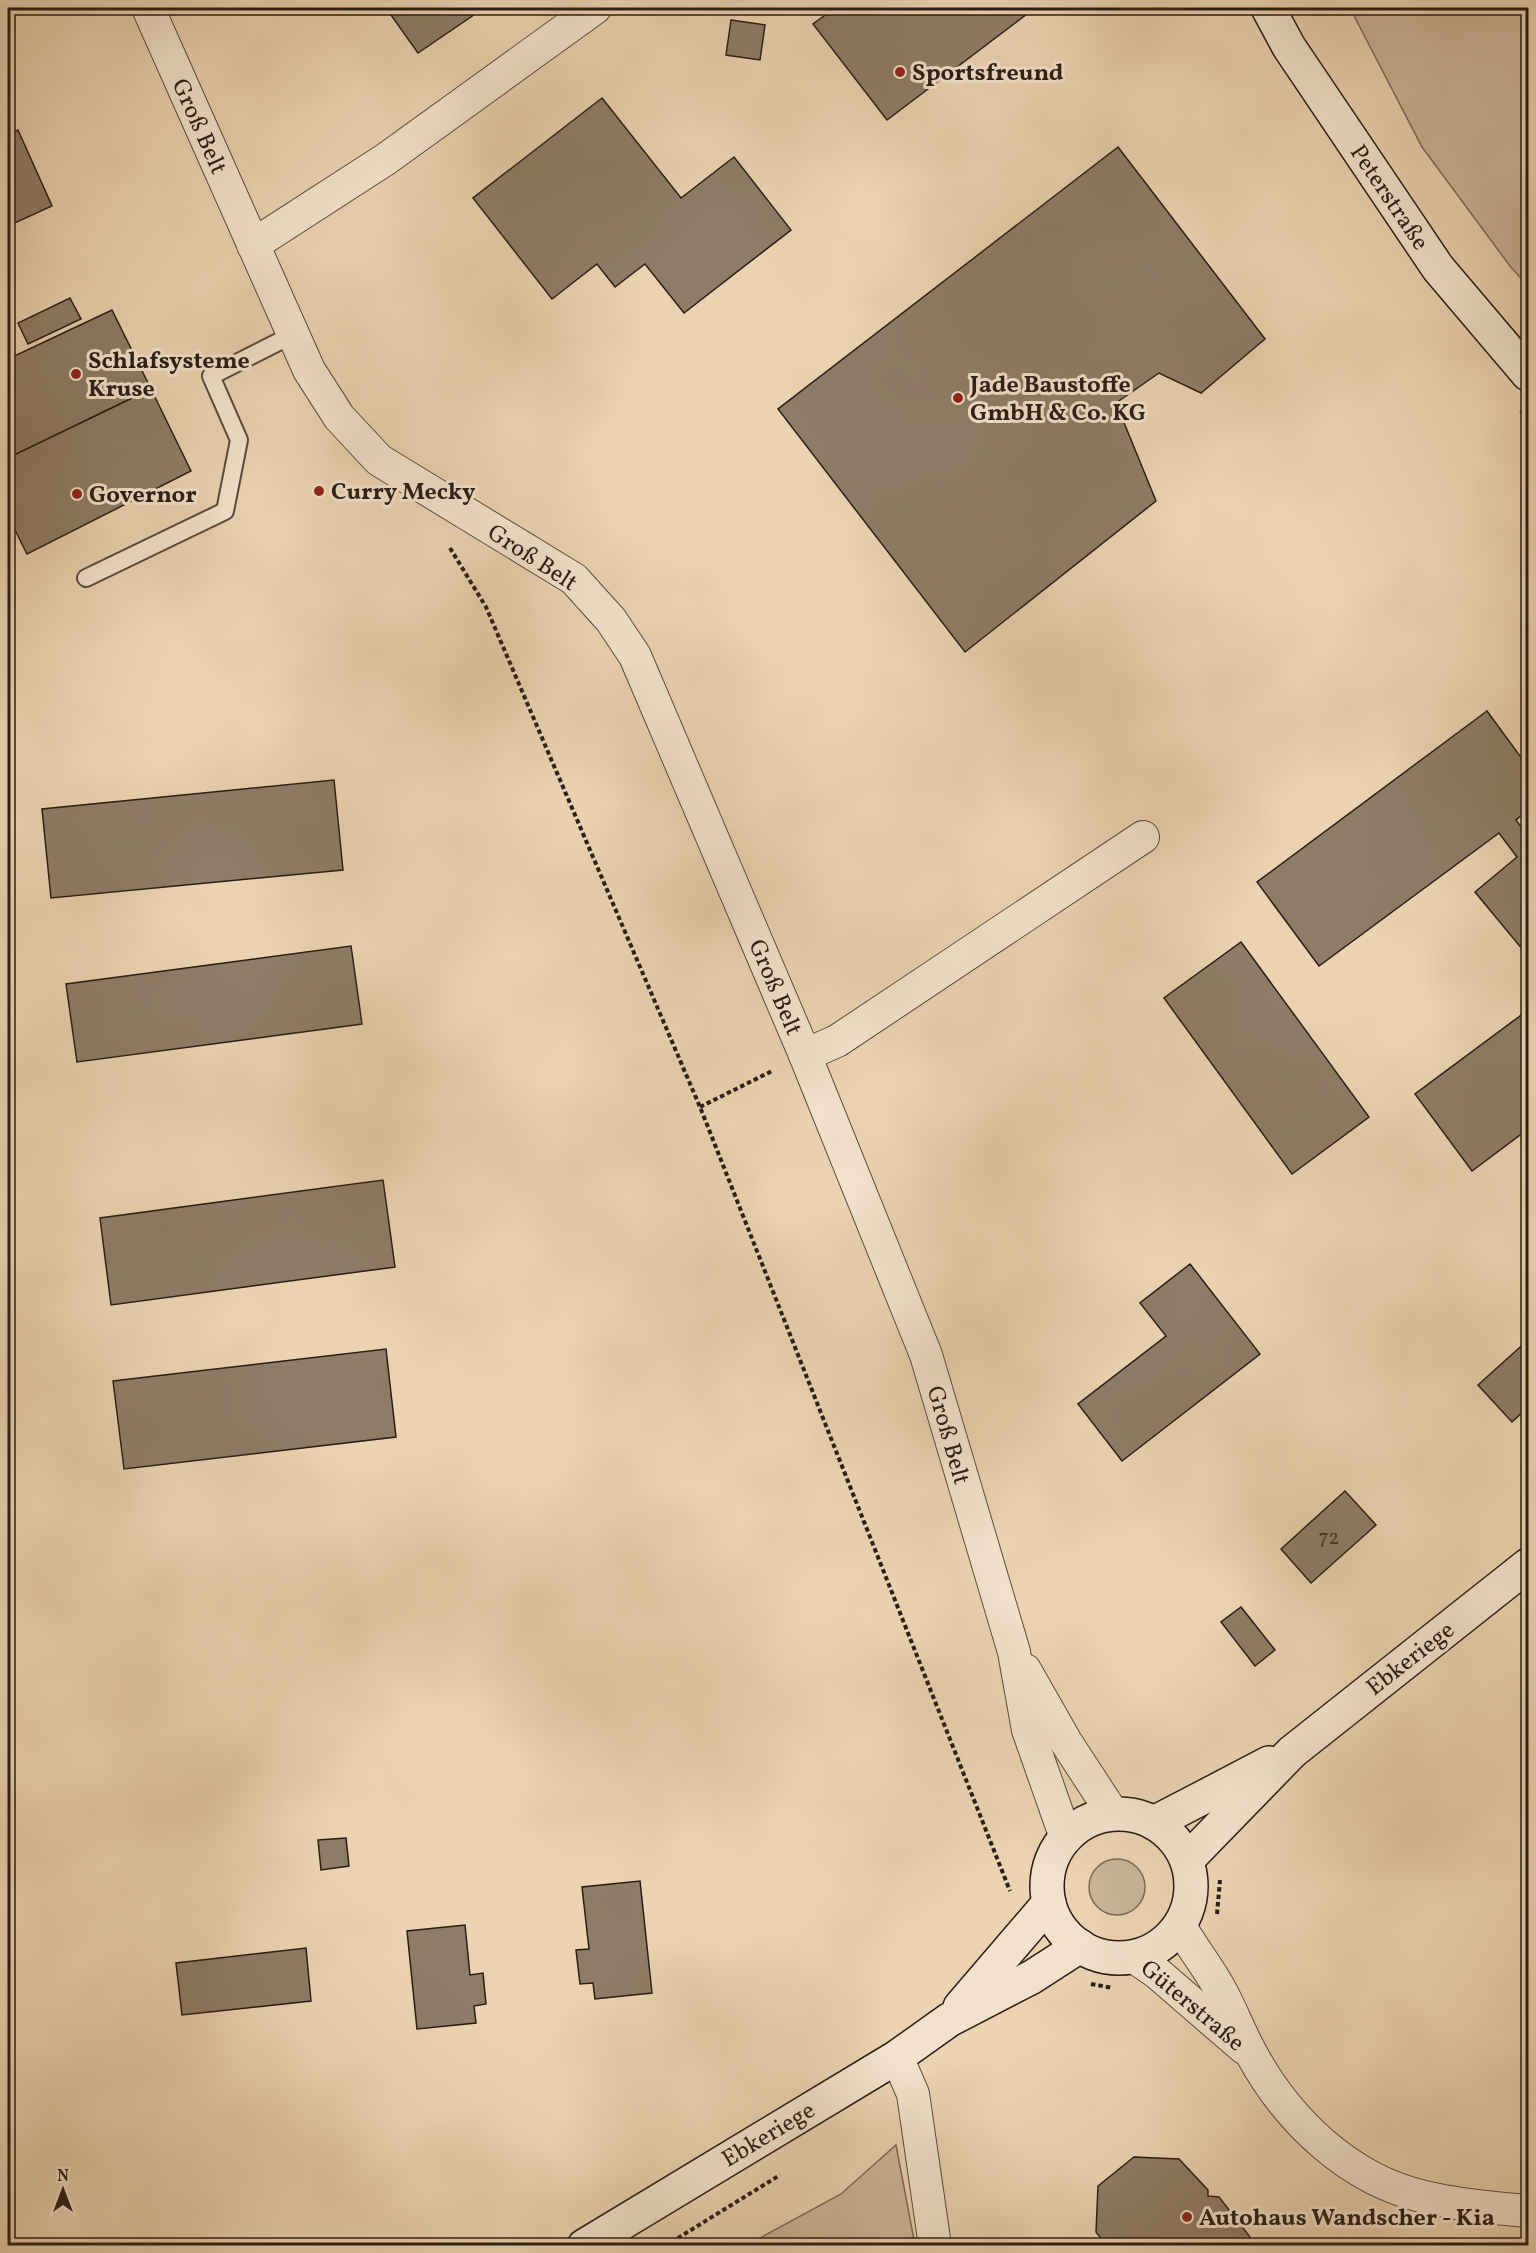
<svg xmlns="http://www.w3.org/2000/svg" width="1536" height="2253" font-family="Vollkorn,serif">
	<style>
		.green { fill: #cab497; stroke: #7a6857; stroke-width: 1.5 }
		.building { fill: #8e7c67; stroke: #291d17; stroke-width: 1.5 }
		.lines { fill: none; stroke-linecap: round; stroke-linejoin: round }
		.lane-casing { stroke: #5a4a3e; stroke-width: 20 }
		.street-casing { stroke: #5a4a3e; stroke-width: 34 }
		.secondary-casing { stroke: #291d17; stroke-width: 36 }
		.path { stroke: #291d17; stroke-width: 4; stroke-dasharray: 4.5 3; stroke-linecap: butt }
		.lane { stroke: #f2e2cc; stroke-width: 16 }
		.street { stroke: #f2e2cc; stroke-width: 32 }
		.secondary { stroke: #f2e2cc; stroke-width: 33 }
		.poi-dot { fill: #8f2418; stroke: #f2e2cc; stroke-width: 2 }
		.labels { text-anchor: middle; stroke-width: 6; stroke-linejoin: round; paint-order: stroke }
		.number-label { font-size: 21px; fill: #42352b }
		.poi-label { font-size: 24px; font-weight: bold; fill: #291d17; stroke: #f2e2cc; text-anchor: start }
		.street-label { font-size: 24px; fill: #291d17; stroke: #f2e2cc }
	</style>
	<rect width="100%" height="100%" fill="#ebd3b1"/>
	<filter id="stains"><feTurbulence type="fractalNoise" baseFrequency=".00333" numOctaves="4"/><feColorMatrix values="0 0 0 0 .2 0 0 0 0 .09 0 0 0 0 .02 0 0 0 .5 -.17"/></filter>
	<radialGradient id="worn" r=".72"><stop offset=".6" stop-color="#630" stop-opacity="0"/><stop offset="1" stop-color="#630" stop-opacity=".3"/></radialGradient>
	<!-- green -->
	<g class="green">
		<path d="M1350,8H1528V286L1510,266L1422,147Z"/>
		<circle cx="1117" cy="1887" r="28"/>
		<path d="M896,2145L915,2245H747L841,2194Z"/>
	</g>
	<!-- building -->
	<g class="building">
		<path d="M386,8H484L418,53Z"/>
		<path d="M835,8H1035L887,120L813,24Z"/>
		<path d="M731,20L765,25L760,60L726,55Z"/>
		<path d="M602,98L681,198L734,157L791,230L684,313L645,264L615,287L597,264L552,299L473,198Z"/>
		<path d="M18,130L52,206L8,226V135Z"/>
		<path d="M1118,147L1265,339L1201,393L1159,373L1116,403L1156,501L965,652L778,409Z"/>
		<path d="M70,298L81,319L28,344L18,323Z"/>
		<path d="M112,310L151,389L8,458V359Z"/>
		<path d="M151,389L191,471L27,554L8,516V458Z"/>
		<path d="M1487,711L1528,767V810L1516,820L1528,837V956L1475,892L1517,857L1499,833L1319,966L1257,882Z"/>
		<path d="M334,780L343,870L51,898L42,809Z"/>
		<path d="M1241,942L1369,1117L1292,1174L1164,998Z"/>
		<path d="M351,946L362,1024L77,1062L66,984Z"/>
		<path d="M1528,1010V1129L1472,1171L1415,1094Z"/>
		<path d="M383,1180L395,1267L111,1305L100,1218Z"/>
		<path d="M1190,1264L1260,1354L1122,1461L1078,1404L1166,1336L1140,1303Z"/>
		<path d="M1528,1340V1407L1512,1422L1478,1385Z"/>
		<path d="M386,1349L396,1437L124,1469L113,1381Z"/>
		<path d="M1345,1491L1376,1525L1311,1583L1281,1549Z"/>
		<path d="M1241,1607L1275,1650L1255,1666L1221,1622Z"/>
		<path d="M346,1838L349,1866L321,1870L318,1840Z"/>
		<path d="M640,1881L652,1993L595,1999L593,1983L580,1984L576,1950L589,1949L582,1887Z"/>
		<path d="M465,1925L470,1975L483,1973L486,2004L474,2006L476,2023L417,2029L407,1931Z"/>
		<path d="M306,1948L311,2001L182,2015L176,1963Z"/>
		<path d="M1134,2157L1179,2159L1208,2190V2196L1219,2197L1257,2246H1107L1096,2232L1098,2186Z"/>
	</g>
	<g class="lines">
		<!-- lane casing -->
		<g class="lane-casing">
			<path id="lane" d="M86,578L225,511L239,440L211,376L294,334"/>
		</g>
		<!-- street casing -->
		<g class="street-casing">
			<g id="street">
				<path d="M148,8L309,370L339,417L379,460L574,579L611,620L635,656L805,1055L926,1355L1014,1652L1028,1730L1066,1838"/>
				<path d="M253,245L386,159L595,8"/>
				<path d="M805,1055L837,1041L1143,837"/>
				<path d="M1025,1670L1066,1742L1113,1814"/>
				<path d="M1180,1926C1192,1948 1209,1968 1221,1991C1232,2011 1240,2033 1251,2053C1287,2120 1349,2180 1425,2197C1459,2205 1493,2208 1528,2211"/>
				<path d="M1134,1957L1156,1972L1244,2048"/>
				<path d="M897,2057L913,2094L935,2246"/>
			</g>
		</g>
		<!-- secondary casing -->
		<g class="secondary-casing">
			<g id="secondary">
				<path d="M1268,8L1289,47L1438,268L1528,374"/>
				<circle cx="1119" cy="1886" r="72"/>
				<path d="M1154,1823L1269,1763"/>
				<path d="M1187,1860L1292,1752L1528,1565"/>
				<path d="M960,2007L1049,1903"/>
				<path d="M584,2246L897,2057L949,2020L1032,1977L1080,1946"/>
			</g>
		</g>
		<!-- path -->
		<g class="path">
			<path d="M1521,411L1528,420"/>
			<path d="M450,548L486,607L700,1107L1010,1891"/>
			<path d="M700,1107L772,1071"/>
			<path d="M1217,1914L1220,1880"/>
			<path d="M1091,1984L1113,1988"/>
			<path d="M665,2246L780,2175"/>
		</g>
		<!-- lane -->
		<use href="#lane" class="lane"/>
		<!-- street -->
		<use href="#street" class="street"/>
		<!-- secondary -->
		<use href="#secondary" class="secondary"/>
	</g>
	<!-- markers -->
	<g class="poi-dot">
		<circle cx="900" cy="72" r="6"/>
		<circle cx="76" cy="374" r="6"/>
		<circle cx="958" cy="398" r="6"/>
		<circle cx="319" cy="491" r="6"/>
		<circle cx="77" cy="494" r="6"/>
		<circle cx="1187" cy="2217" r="6"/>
	</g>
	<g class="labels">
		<!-- number labels -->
		<g class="number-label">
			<text x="1329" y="1544">72</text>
		</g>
		<!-- poi labels -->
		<g class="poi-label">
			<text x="912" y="80">Sportsfreund</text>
			<text x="88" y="368">Schlafsysteme<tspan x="88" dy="28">Kruse</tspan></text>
			<text x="970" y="392">Jade Baustoffe<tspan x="970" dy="28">GmbH &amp; Co. KG</tspan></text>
			<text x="331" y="499">Curry Mecky</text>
			<text x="89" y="502">Governor</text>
			<text x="1199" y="2225">Autohaus Wandscher - Kia</text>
		</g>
		<!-- street labels -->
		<g class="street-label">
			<text transform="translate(200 126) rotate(66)" y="8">Groß Belt</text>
			<text transform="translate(1390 197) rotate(56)" y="8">Peterstraße</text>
			<text transform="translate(533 557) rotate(33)" y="8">Groß Belt</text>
			<text transform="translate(776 987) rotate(67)" y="8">Groß Belt</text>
			<text transform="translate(949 1435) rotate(74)" y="8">Groß Belt</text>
			<text transform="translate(1410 1658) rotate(-38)" y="8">Ebkeriege</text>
			<text transform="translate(1193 2005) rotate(40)" y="8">Güterstraße</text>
			<text transform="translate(768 2134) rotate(-31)" y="8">Ebkeriege</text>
		</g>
	</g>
	<!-- margin -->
	<rect width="1536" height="2253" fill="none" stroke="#ebd3b1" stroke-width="30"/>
	<rect x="9" y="9" width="1518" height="2235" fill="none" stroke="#291d17" stroke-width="3"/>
	<rect x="15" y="15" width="1506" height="2223" fill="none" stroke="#291d17" stroke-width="1.5"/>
	<!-- north arrow -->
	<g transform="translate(63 2190)" stroke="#f2e2cc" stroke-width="4.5" paint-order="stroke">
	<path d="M0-4.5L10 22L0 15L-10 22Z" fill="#291d17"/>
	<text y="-9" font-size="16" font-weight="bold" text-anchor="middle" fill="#291d17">N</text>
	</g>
	<rect width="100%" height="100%" filter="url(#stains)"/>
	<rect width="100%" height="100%" fill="url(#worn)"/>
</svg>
